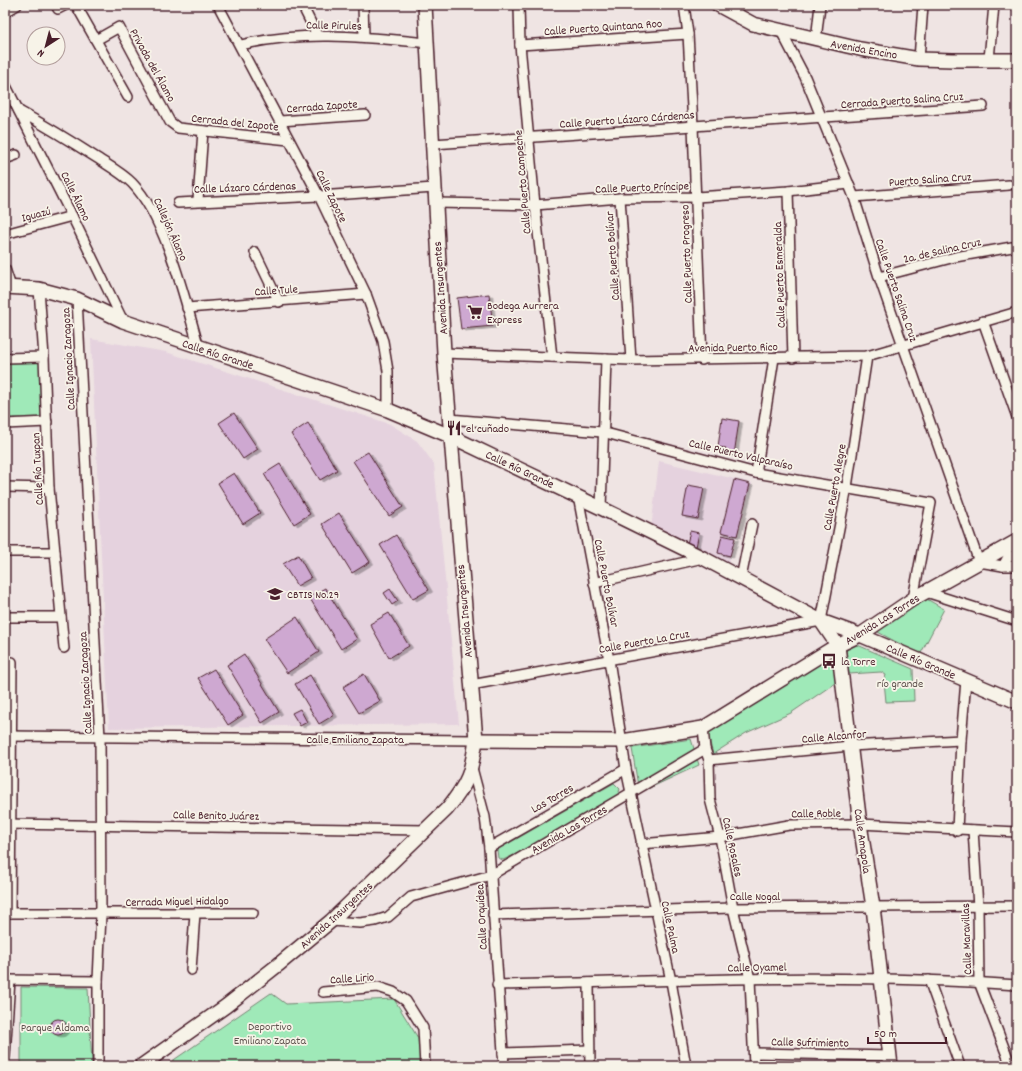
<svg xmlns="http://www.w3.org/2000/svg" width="1022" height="1071" font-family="Dekko,sans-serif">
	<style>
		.built { fill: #e5d2de }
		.green { fill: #9fe9b8; stroke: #748472 }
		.building { fill: #cea8d1; stroke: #4a1f2b; filter: url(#shadow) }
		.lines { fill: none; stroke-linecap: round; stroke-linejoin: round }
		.street-casing { stroke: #4a1f2b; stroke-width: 12 }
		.secondary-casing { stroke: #4a1f2b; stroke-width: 16 }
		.street { stroke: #f7f3e8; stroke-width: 9 }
		.secondary { stroke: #f7f3e8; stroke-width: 13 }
		.labels { text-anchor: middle; stroke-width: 3.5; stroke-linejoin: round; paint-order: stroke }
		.street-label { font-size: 12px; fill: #4a1f2b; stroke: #f7f3e8 }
		.poi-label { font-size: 12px; fill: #4a1f2b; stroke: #f7f3e8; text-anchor: start }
		.park-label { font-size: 12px; fill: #5f524e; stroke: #f7f3e8 }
	</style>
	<defs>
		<filter id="shadow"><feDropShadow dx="3.5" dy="2" stdDeviation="0" flood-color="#0004"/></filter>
	</defs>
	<rect width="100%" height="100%" fill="#efe4e3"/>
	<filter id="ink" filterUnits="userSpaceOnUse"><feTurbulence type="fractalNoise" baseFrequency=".025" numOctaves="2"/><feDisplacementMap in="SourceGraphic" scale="8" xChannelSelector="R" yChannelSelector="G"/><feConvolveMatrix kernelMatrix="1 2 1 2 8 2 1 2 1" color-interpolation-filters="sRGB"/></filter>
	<g filter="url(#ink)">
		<!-- built -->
		<g class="built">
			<path d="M91,339L166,352L390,424L417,441L434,464L459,724L109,728Z"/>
			<path d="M659,461L752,483L727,567L651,529Z"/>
		</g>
		<!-- green -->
		<g class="green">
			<path d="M40,362L41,418H5V363Z"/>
			<path d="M925,598L944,609L920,655L876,631L890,624L903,611Z"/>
			<path d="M853,643L913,669L914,701L886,702L884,681L886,675L881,672L849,674L846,650Z"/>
			<path d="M831,652L838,681L791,713L746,733L713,754L707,732Z"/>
			<path d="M691,739L699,765L639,793L632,748Z"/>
			<path d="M614,783L620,789L616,800L527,849L503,860L498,858L497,850Z"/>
			<path d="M21,987L88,988L92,1066H21Z"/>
			<path d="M271,993L286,1004L394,999L418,1038L421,1066H165Z"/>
		</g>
		<!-- building -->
		<g class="building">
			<path d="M489,294L493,326L461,329L457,298Z"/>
			<path d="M234,413L258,449L243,459L219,423Z"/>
			<path d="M722,418L739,421L734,455L725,453L726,448L718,447Z"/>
			<path d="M308,423L337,470L320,480L291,434Z"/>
			<path d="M368,452L403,507L389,516L353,461Z"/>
			<path d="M280,464L310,514L294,524L264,474Z"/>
			<path d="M234,473L260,513L243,524L218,483Z"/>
			<path d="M734,480L750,484L737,536L721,532Z"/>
			<path d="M688,485L704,488L698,519L682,516Z"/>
			<path d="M339,513L370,562L352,573L322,524Z"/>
			<path d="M690,531L699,533L696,547L687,544Z"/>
			<path d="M396,535L429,590L413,599L380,545Z"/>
			<path d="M722,535L735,538L730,556L718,553Z"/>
			<path d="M298,555L311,578L297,586L283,564Z"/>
			<path d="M325,588L357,639L341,649L309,597Z"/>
			<path d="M390,589L398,601L392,605L384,593Z"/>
			<path d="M389,613L409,646L389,658L370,624Z"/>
			<path d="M297,617L319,652L287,673L264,639Z"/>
			<path d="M244,654L279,712L262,723L227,665Z"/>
			<path d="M214,669L243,715L228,725L198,678Z"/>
			<path d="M364,674L380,701L359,713L343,687Z"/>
			<path d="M310,675L334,715L319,724L295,684Z"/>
			<path d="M300,709L307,722L300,726L292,713Z"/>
			<circle cx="58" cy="1027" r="8"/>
		</g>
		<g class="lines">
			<!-- street casing -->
			<g class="street-casing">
				<g id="street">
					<path d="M56,5L58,9L66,5"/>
					<path d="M76,5L128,97"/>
					<path d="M218,5L319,196L366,294L383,341L388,371V410"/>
					<path d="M302,5L317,35"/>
					<path d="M363,5L364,37"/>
					<path d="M519,5L520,45L535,205L552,357"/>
					<path d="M684,5L688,34L693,126L702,360"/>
					<path d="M5,12L17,5"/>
					<path d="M781,31L805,77L854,197L879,277L979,562L1003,566L1008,557L1017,555"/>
					<path d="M96,40L119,27L170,122L178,128L289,140"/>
					<path d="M816,40L820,5"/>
					<path d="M241,45C303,30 365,37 428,43"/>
					<path d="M520,45L688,34"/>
					<path d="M919,59L923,5"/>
					<path d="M989,59L994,5"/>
					<path d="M5,84L72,216L123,321"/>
					<path d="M19,111C46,126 72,142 97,158C109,166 122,173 132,183C166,218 185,300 199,348"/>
					<path d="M280,121L365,115"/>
					<path d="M433,144L983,106"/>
					<path d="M5,159L16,155"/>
					<path d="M788,191L793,358"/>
					<path d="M854,197L1009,185"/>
					<path d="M620,198L631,360"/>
					<path d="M198,200L203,131"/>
					<path d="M178,203L319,196L434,188"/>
					<path d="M435,203L535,205L620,198L696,197L788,191L849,184"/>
					<path d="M5,234L72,216"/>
					<path d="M255,252L279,302"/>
					<path d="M5,269L11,287"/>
					<path d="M879,277L955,257L1012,247"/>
					<path d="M39,289L44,357L49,488L64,648"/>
					<path d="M77,299L100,738L101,914L98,981V1066"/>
					<path d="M187,308L366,294"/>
					<path d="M983,321L1017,417"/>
					<path d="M444,353L631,360L867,356L1017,312"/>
					<path d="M5,358L44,357"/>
					<path d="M449,419L602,432L756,473L931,503L913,599"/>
					<path d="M5,424L47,422"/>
					<path d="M756,473L774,358"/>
					<path d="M5,487L49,488"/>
					<path d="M578,496L609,660L626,769L671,981L686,1066"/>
					<path d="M601,508L606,359"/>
					<path d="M5,552H55"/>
					<path d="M1003,566H1017"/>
					<path d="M741,578L752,524"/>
					<path d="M594,583L703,558"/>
					<path d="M926,592L1017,621"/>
					<path d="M5,617H61"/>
					<path d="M471,685L821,621L847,487L867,356"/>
					<path d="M703,728L705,749L709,760L710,799L720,837L733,908L750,979L754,1066"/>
					<path d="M5,736L476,740"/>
					<path d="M709,760L850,746L961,740"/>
					<path d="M472,768L485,817L489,848L504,1066"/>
					<path d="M5,824L426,830"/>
					<path d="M973,830L978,907L979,982L1011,1066"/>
					<path d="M957,831L961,740L966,680"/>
					<path d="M641,844L720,837L789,825L860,824L1017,832"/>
					<path d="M489,848L626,769"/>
					<path d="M5,913H253"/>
					<path d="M10,913L12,662"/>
					<path d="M493,915L733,908L1017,906"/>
					<path d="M331,921L360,923L375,921L388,917L411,897L491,875L705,749"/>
					<path d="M191,970L195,913"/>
					<path d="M5,980L98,981"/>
					<path d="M929,980L960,1066"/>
					<path d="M589,983L590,1066"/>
					<path d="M497,985C671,981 844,972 1017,985"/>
					<path d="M323,992L378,987L393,992L406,1001L423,1028L425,1066"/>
					<path d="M503,1053L589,1050"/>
					<path d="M754,1053L890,1056"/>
					<path d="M5,1055L10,980"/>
				</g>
			</g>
			<!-- secondary casing -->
			<g class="secondary-casing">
				<g id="secondary">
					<path d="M718,5L753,24L860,49L919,59L953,60H1017"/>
					<path d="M5,287L39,289L77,299L123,321L388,410L450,436L601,508L703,558L821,621L860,635L1017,702"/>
					<path d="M821,621L838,646L860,824L873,907L891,1066"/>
					<path d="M476,740L622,741L703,728L831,649L860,635L913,599L1017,541"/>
					<path d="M141,1066L226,1006L278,965L331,921L447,809C469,782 471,773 476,740L444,353L425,5"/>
				</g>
			</g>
			<!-- street -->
			<use href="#street" class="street"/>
			<!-- secondary -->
			<use href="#secondary" class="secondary"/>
		</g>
	</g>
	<!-- icons -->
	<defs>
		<g id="supermarket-bare" transform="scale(1.2)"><path d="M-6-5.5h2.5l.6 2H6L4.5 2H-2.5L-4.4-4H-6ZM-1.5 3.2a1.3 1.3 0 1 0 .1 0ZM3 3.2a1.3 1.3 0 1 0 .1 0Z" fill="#4a1f2b" stroke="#f7f3e8" stroke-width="2.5" paint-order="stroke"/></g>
		<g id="restaurant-bare" transform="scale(1.2)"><path d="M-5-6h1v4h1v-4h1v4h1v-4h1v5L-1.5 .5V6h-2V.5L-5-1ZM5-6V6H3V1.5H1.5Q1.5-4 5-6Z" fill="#4a1f2b" stroke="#f7f3e8" stroke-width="2.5" paint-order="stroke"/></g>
		<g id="school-bare" transform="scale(1.2)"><path d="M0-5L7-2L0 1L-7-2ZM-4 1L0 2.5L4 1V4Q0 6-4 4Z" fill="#4a1f2b" stroke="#f7f3e8" stroke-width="2.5" paint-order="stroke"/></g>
		<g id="bus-bare" transform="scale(1.2)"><path d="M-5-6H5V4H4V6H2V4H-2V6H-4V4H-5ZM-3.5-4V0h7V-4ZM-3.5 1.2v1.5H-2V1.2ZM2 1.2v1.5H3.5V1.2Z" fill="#4a1f2b" stroke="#f7f3e8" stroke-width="2.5" paint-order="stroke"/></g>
	</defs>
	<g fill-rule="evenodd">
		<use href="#supermarket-bare" x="475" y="312"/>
		<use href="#restaurant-bare" x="454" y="428"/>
		<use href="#school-bare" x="275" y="594"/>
		<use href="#bus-bare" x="829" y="661"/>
	</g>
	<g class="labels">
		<!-- street labels -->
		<g class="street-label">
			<text transform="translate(334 25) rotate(1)" y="4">Calle Pirules</text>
			<text transform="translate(603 27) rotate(-4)" y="4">Calle Puerto Quintana Roo</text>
			<text transform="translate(864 49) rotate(10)" y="4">Avenida Encino</text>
			<text transform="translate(153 65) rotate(61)" y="4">Privada del Álamo</text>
			<text transform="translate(902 100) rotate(-4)" y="4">Cerrada Puerto Salina Cruz</text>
			<text transform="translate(322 106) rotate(-4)" y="4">Cerrada Zapote</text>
			<text transform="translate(627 119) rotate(-4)" y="4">Calle Puerto Lázaro Cárdenas</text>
			<text transform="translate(235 122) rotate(6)" y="4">Cerrada del Zapote</text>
			<text transform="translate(930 179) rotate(-4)" y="4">Puerto Salina Cruz</text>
			<text transform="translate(522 182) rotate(-95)" y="4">Calle Puerto Campeche</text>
			<text transform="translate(245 187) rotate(-2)" y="4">Calle Lázaro Cárdenas</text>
			<text transform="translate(642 187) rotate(-2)" y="4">Calle Puerto Príncipe</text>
			<text transform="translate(76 196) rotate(64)" y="4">Calle Álamo</text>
			<text transform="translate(332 196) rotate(64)" y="4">Calle Zapote</text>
			<text transform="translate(36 214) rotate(-15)" y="4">Iguazú</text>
			<text transform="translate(171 229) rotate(66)" y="4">Callejón Álamo</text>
			<text transform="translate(942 250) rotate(-13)" y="4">2a. de Salina Cruz</text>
			<text transform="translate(686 254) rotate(-92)" y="4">Calle Puerto Progreso</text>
			<text transform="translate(612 256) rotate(-94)" y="4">Calle Puerto Bolívar</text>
			<text transform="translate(779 275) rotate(-92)" y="4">Calle Puerto Esmeralda</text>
			<text transform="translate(440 288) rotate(-94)" y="4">Avenida Insurgentes</text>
			<text transform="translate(276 290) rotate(-4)" y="4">Calle Tule</text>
			<text transform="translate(897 290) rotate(71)" y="4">Calle Puerto Salina Cruz</text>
			<text transform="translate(733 347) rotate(-1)" y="4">Avenida Puerto Rico</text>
			<text transform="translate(218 354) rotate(18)" y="4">Calle Río Grande</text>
			<text transform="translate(68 359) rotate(-93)" y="4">Calle Ignacio Zaragoza</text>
			<text transform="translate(741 454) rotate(13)" y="4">Calle Puerto Valparaíso</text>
			<text transform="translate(37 469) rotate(-93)" y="4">Calle Río Tuxpan</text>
			<text transform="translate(520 469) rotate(25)" y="4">Calle Río Grande</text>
			<text transform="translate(834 487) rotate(-80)" y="4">Calle Puerto Alegre</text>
			<text transform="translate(607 583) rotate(79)" y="4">Calle Puerto Bolívar</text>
			<text transform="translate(464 611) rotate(-95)" y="4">Avenida Insurgentes</text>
			<text transform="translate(882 619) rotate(-32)" y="4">Avenida Las Torres</text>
			<text transform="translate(644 641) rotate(-10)" y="4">Calle Puerto La Cruz</text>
			<text transform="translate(921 661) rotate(23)" y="4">Calle Río Grande</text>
			<text transform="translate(85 683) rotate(-93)" y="4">Calle Ignacio Zaragoza</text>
			<text transform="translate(834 736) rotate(-5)" y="4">Calle Alcanfor</text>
			<text x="355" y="743">Calle Emiliano Zapata</text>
			<text transform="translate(552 798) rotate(-30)" y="4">Las Torres</text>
			<text transform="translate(816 813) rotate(-1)" y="4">Calle Roble</text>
			<text transform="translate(216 815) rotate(1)" y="4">Calle Benito Juárez</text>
			<text transform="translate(569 829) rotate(-30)" y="4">Avenida Las Torres</text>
			<text transform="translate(863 841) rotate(82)" y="4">Calle Amapola</text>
			<text transform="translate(733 847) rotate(78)" y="4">Calle Rosales</text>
			<text x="755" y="900">Calle Nogal</text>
			<text transform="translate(177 901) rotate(-1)" y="4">Cerrada Miguel Hidalgo</text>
			<text transform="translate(336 915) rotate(-42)" y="4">Avenida Insurgentes</text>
			<text transform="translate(481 917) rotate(-93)" y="4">Calle Orquídea</text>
			<text transform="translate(671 927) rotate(78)" y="4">Calle Palma</text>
			<text transform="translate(966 939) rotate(-92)" y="4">Calle Maravillas</text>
			<text transform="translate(757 967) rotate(-1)" y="4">Calle Oyamel</text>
			<text transform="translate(352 978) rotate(-4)" y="4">Calle Lirio</text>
			<text transform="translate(810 1042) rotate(1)" y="4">Calle Sufrimiento</text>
		</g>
		<!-- poi labels -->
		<g class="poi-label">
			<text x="487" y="309">Bodega Aurrera<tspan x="487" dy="14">Express</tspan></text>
			<text x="466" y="432">el cuñado</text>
			<text x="287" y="598">CBTIS No.29</text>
			<text x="841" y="665">la Torre</text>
		</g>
		<!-- park labels -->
		<g class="park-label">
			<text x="900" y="687">río grande</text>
			<text x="270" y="1030">Deportivo<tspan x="270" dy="14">Emiliano Zapata</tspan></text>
			<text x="55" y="1031">Parque Aldama</text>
		</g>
	</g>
	<!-- margin -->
	<rect width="1022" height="1071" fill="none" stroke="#f7f3e8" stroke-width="20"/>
	<rect x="10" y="10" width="1002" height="1051" fill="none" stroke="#4a1f2b" stroke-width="1.5" filter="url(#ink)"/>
	<!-- north arrow -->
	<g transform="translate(46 46) rotate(216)"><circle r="19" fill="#f7f3e8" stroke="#b29e9c"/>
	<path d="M0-3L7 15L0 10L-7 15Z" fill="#4a1f2b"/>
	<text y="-6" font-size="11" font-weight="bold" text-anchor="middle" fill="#4a1f2b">N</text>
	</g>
	<!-- scale -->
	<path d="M868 1037v6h78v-6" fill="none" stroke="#4a1f2b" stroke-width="2"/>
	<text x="874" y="1037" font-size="12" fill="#4a1f2b" stroke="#f7f3e8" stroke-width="3" paint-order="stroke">50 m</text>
</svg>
